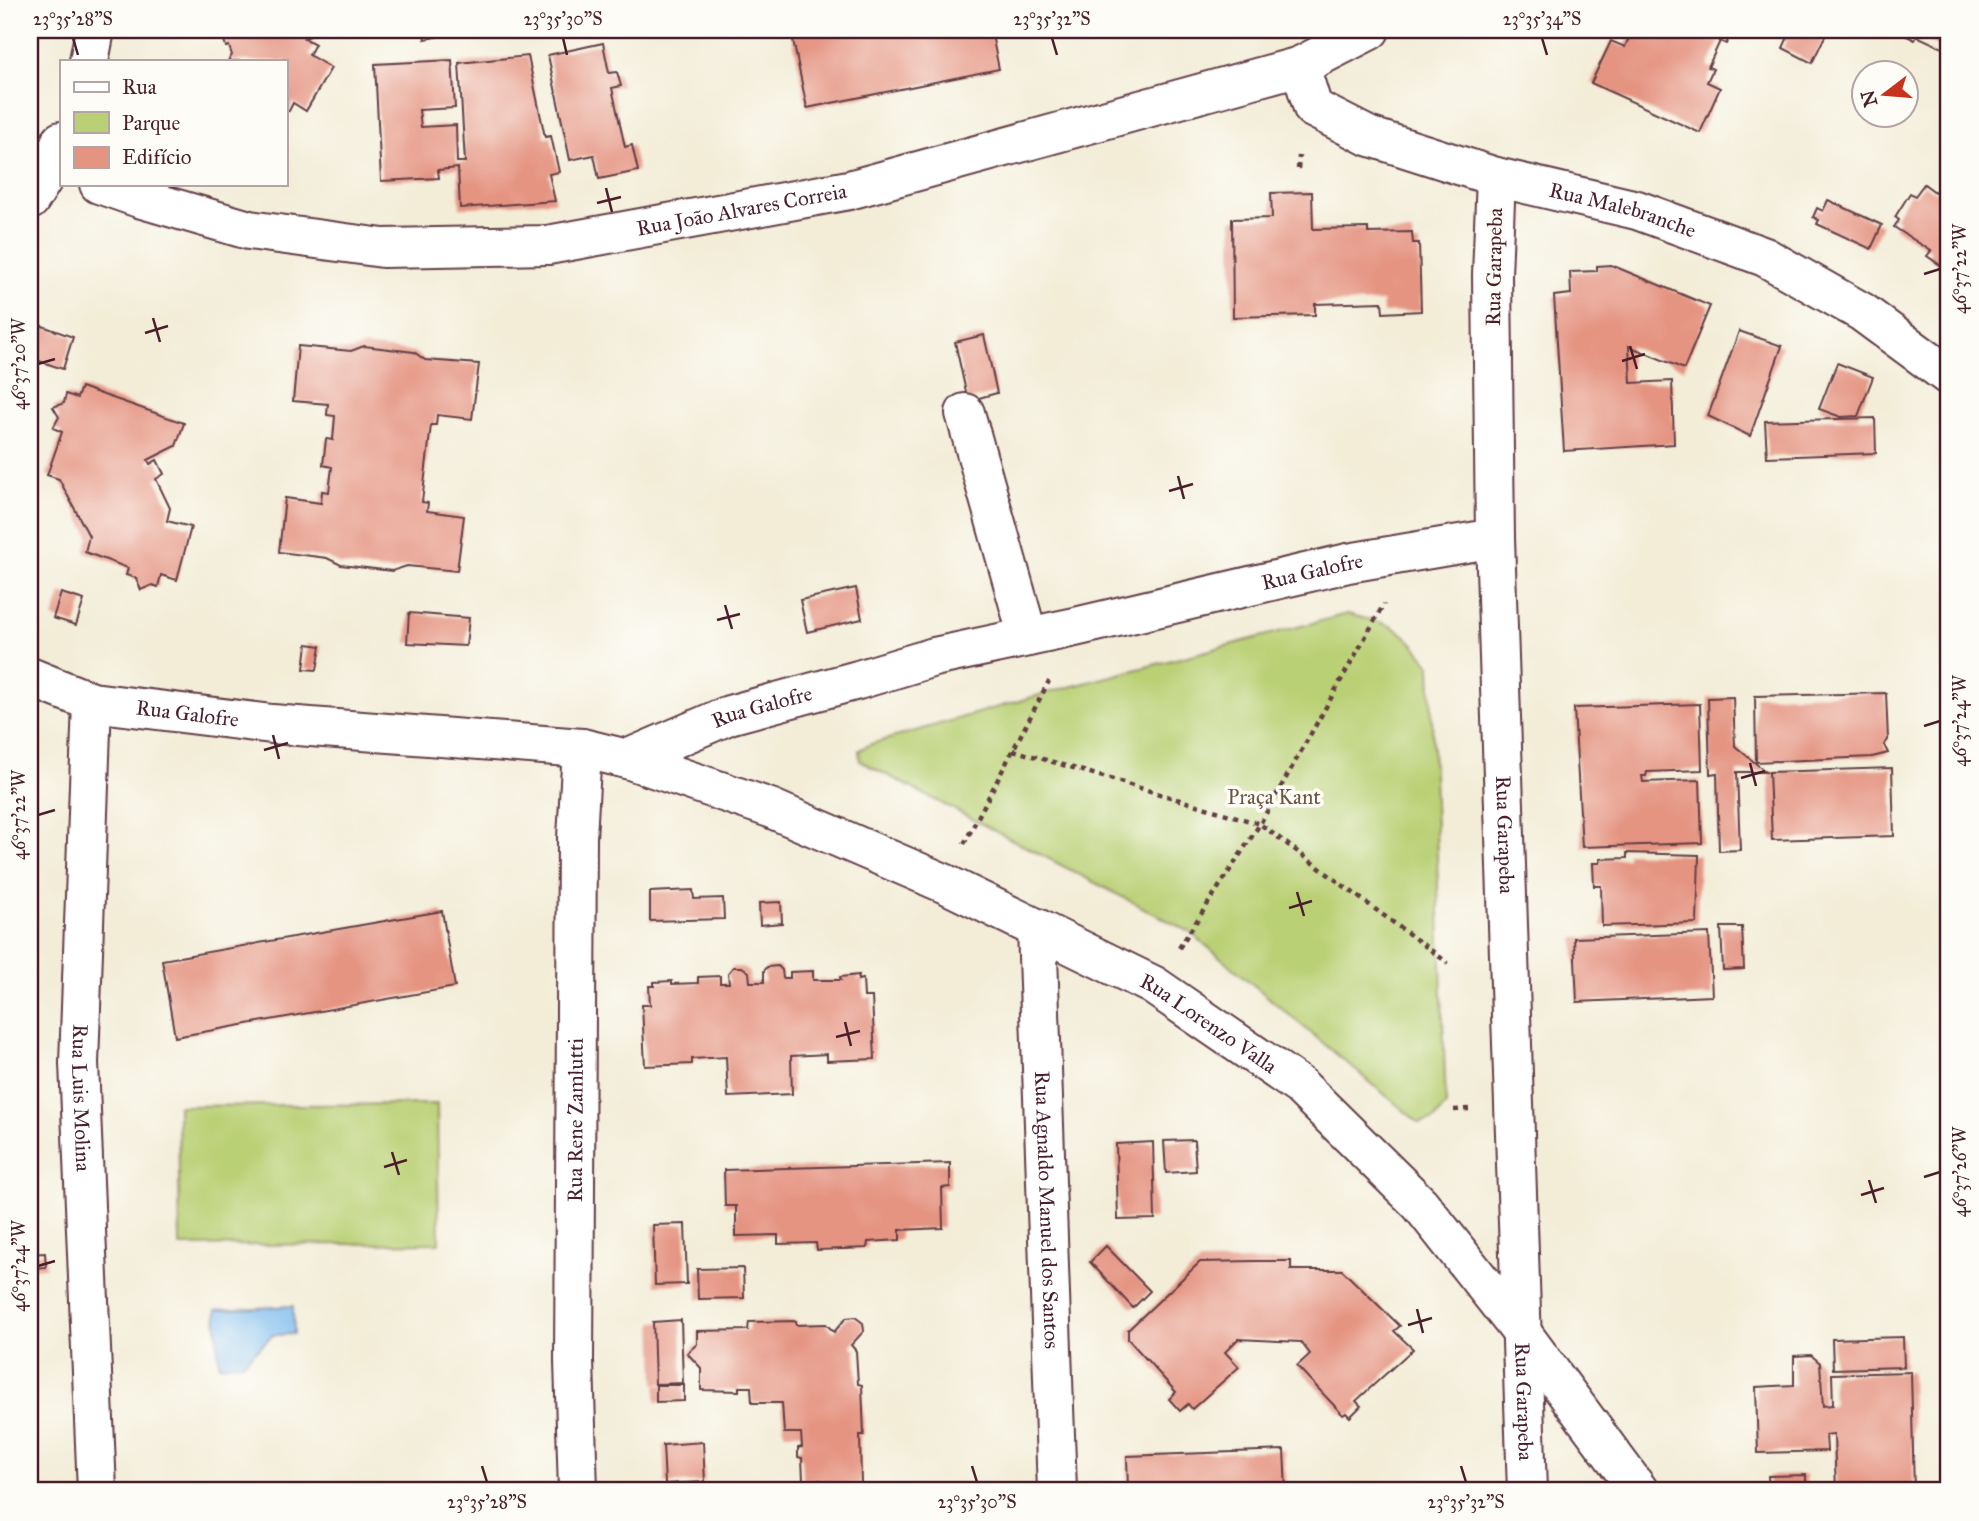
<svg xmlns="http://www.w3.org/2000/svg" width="1979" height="1521" font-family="'IM FELL Great Primer',serif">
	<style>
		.green { fill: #bad074; stroke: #827850; stroke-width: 2 }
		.water { fill: #7cbbef; stroke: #636d8d; stroke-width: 2 }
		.building { fill: #e59482 }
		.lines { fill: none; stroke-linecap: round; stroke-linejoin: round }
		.minor-casing { stroke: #633e45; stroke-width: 42 }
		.path { stroke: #633e45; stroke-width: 4.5; stroke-dasharray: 5 5; stroke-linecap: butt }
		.minor { stroke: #fff; stroke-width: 38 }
		.ticks { fill: none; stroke: #4a1f2b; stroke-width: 2.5 }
		.labels { text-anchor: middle; stroke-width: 7; stroke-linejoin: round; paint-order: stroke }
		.street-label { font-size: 21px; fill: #4a1f2b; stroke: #fdfcf7 }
		.park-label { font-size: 21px; fill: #6c5441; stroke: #fdfcf7 }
		.neatline { fill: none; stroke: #4a1f2b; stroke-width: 2.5 }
		.ticks-label { font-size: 18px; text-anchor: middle; fill: #4a1f2b }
	</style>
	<rect width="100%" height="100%" fill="#fdfcf7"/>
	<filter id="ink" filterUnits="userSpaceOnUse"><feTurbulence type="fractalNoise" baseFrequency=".0143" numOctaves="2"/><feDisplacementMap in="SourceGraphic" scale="14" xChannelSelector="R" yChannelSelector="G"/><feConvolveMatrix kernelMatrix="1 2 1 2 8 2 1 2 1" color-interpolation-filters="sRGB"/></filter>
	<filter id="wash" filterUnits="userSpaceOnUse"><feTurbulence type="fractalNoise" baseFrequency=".00686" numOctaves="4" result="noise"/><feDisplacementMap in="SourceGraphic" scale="28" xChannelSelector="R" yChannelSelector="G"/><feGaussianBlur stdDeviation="1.57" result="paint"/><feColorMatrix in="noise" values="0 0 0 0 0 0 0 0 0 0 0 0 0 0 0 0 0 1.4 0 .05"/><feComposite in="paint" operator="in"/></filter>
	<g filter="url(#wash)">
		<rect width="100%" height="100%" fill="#f3edd8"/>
		<!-- green -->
		<g class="green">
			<path d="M1347,614C1393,625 1402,625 1430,665L1446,1105L1434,1120L1419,1123L1190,932L860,761L859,750L871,744L1043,694Z"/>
			<path d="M437,1104L439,1243L180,1246L178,1106Z"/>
		</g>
		<!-- water -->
		<path class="water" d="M293,1306L294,1334L273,1335L242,1363L219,1365L216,1310Z"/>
		<g id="blocks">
			<!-- building -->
			<g class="building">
				<path d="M221,30H311L313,35L304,38L315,44L309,55L331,68L306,111L293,103L289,111L285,112V61H228L232,55L229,46L226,47Z"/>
				<path d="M423,30H459V32L425,39Z"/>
				<path d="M791,30H991L999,69L807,108Z"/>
				<path d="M1640,30H1748L1744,37L1732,31L1726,44L1720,41L1708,67L1713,69L1707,82L1720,88L1700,133L1591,83L1611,41L1625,47L1632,31L1638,34Z"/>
				<path d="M1791,30H1828L1812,63L1783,48Z"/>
				<path d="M1894,30H1949V51L1917,36L1915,40Z"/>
				<path d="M603,43L609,73L617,72L621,86L612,88L625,147L632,145L638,171L599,179L594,155L570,160L548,55Z"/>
				<path d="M528,56L545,137L551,136L559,172L549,174L555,201L460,208L458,168L438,170L439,178L381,181L375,64L452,60L455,108L419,110L421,127L456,125L457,162H465L459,63Z"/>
				<path d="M1942,182L1949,186V271L1927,256L1931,251L1894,227L1899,220L1895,217L1910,193L1915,196L1924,184L1935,192Z"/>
				<path d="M1312,192L1313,229L1368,228V233L1412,232L1413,243H1419L1421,311L1383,313L1382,302L1315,304V315L1233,317L1232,219L1272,218L1271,193Z"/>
				<path d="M1828,200L1882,225L1871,249L1817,224L1819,220L1813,217L1817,208L1823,211Z"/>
				<path d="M1611,265L1710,306L1684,369L1629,346L1631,383L1672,381L1674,444L1564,451L1554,296L1571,294L1570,272L1597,271V266Z"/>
				<path d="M37,324L73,337L63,369L30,358V344Z"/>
				<path d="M1739,331L1782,346L1750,436L1708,416Z"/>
				<path d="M984,335L997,393L968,401L955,342Z"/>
				<path d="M298,346L351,351L364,346L414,352L425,360L479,364L472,419L437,415L436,425H431L422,502L428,503L427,511L464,516L457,571L407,566L392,571L341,565L327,558L279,552L285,498L321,503L322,491L329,492L332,467L323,465L326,439L333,440L335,416L327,415L328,404L293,401Z"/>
				<path d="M1837,363L1873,377L1858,416L1841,417L1819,409Z"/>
				<path d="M81,387L184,423L176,446L148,460L150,464L157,460L164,474L156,479L170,508L167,521L191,527L177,580L161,575L158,587L152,585L141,590L136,578L126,575L128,568L85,552L89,536L59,479L47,475L62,432L53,428L59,417L53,407L64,403L66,394L77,398Z"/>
				<path d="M1875,418L1876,453L1767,457L1765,421Z"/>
				<path d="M856,588L862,619L807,632L800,600Z"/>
				<path d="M61,593L84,600L76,625L53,618Z"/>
				<path d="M409,613L469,618L466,646L407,643Z"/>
				<path d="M307,644L321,646L317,670L304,669Z"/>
				<path d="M1886,693L1888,740L1884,745L1888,753L1872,757L1756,762L1755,696Z"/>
				<path d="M1733,697L1735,746L1766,772H1737L1740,850L1719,851L1717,773L1710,774L1708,698Z"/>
				<path d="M1700,704L1702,770L1647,772L1646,776H1642L1643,782L1700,780L1702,843L1582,847L1574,708Z"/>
				<path d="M1892,768L1894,836L1772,840L1769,772Z"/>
				<path d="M1627,853L1699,855L1697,923L1602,926L1601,886H1594L1593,863H1600V859L1627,858Z"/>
				<path d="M693,890L694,899L723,898L724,919L650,921V892Z"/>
				<path d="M781,902L782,923L760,925L759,903Z"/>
				<path d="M442,911L455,987L175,1037L162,960Z"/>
				<path d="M1721,927H1742L1744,969L1723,970Z"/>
				<path d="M1709,933L1712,996L1577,1002L1574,938Z"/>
				<path d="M778,966L782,970L783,978H790V972L813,971V980H841L840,977L859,975L858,980L863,979L864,997H872L875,1059L827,1061V1054L791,1056L792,1094L728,1097L726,1057L692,1059V1064L645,1066L642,1005H650L649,986H654V982L672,981V984L698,983V977L720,976V983H729L728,973L733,967H742L749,972L750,982H764V971L767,967Z"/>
				<path d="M1194,1140L1196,1171L1166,1173L1164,1141Z"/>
				<path d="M1153,1142L1155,1219L1118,1220L1116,1144Z"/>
				<path d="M950,1163V1187L942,1188L943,1228L900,1230V1240L868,1242L867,1248L817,1250L816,1243L778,1244V1235L736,1236V1206H725L724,1170Z"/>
				<path d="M685,1224L687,1284L655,1285L653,1225Z"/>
				<path d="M1106,1246L1150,1291L1133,1308L1090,1262Z"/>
				<path d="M45,1253L46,1267L30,1268V1254Z"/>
				<path d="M1255,1261H1291V1270H1342L1400,1326L1394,1331L1413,1349L1356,1401L1361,1406L1350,1417L1346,1413L1343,1415L1297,1366L1310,1354L1301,1342L1238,1339L1225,1352L1239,1367L1192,1409L1188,1404L1180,1411L1169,1399L1176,1392L1128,1339V1330L1200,1262Z"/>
				<path d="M743,1268L744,1298L698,1299L697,1269Z"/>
				<path d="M855,1317L863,1323L864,1331L851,1345L856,1351L858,1384L862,1385L864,1435H860L861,1484L847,1485L841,1491H835L821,1480H803L802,1458L798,1457V1448L802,1447L801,1433H784L782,1403H752L751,1387H739V1391L701,1390V1368L687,1353L697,1344V1331L748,1330L749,1322L796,1321V1325L826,1324L834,1332L846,1318Z"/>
				<path d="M681,1320L683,1383L655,1384L653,1322Z"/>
				<path d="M1903,1337L1904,1367L1833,1369L1832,1339Z"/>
				<path d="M1811,1355L1820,1363L1823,1406L1833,1405L1832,1374L1911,1372L1914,1491H1836L1834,1434L1826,1435L1827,1451L1758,1453L1756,1387L1794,1385V1356Z"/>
				<path d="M656,1385H684V1401L656,1402Z"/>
				<path d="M703,1442L705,1482L665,1484L663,1445Z"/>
				<path d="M1284,1450L1286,1491H1128L1127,1456Z"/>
				<path d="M1806,1475V1491H1769L1768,1476Z"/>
			</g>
		</g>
	</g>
	<g filter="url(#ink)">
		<use href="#blocks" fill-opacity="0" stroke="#633e45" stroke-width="2"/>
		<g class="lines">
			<!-- minor casing -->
			<g class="minor-casing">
				<g id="minor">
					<path d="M89,61L95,30"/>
					<path id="s1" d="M1300,66L1313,108L1368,136L1496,177L1637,210L1765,257L1862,312L1949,376"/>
					<path id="s2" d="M1496,177L1492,275L1495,538L1527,1491"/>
					<path id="s3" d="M99,184L139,198L249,230L383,248L548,245L849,190L1300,66L1370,30"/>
					<path d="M30,200L51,166L61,141"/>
					<path d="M965,413L1028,637"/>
					<path id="s4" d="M30,677L92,702L272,724L582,748L627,759L770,808L946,884L1153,985L1300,1086L1420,1204L1522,1333L1639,1491"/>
					<path id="s5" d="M92,702L79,1063L97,1491"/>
					<path id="s6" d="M627,759L729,715L858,680L934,657L1075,627L1348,563L1495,538"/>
					<path id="s7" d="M1037,928L1057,1491"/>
					<path id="s8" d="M578,1491L574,1361L577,838L582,748"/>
				</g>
			</g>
			<!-- path -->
			<g class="path">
				<path d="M1298,169L1299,156"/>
				<path d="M1013,750L1260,824L1448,963"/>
				<path d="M964,844L1049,681"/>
				<path d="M1179,948L1260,824L1384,604"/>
				<path d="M1454,1110L1469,1109"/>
			</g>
			<!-- minor -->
			<use href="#minor" class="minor"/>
		</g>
	</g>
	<!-- ticks -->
	<path class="ticks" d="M73,38L78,55M563,38L567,55M1052,38L1057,55M1542,38L1547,55M606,188L612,212M597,203L621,197M1924,274L1940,269M153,318L160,342M145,333L168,326M1630,346L1637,369M1622,361L1645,354M38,364L55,359M1178,476L1184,499M1169,491L1193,484M725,605L732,629M717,620L740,614M1924,726L1940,721M273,735L279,759M264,750L288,743M1750,763L1756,786M1741,778L1765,771M38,815L55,810M1297,892L1304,916M1289,908L1312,901M845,1022L851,1046M836,1037L860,1031M392,1152L399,1175M384,1167L407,1160M1924,1177L1940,1172M1869,1180L1876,1203M1861,1195L1884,1188M38,1266L55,1261M1417,1309L1423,1333M1408,1325L1432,1318M482,1466L487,1482M972,1466L977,1482M1461,1466L1466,1482"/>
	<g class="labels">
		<!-- street labels -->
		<g class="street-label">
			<text dy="7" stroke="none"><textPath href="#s3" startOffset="654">Rua João Alvares Correia</textPath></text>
			<text dy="7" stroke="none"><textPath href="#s1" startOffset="371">Rua Malebranche</textPath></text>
			<text transform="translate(1494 267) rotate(-89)" y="7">Rua Garapeba</text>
			<text dy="7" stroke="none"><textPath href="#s6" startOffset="712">Rua Galofre</textPath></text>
			<text dy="7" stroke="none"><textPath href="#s6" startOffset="145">Rua Galofre</textPath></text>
			<text dy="7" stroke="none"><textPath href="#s4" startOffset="163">Rua Galofre</textPath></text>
			<text dy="7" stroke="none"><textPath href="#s2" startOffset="658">Rua Garapeba</textPath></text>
			<text dy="7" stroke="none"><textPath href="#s4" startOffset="1246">Rua Lorenzo Valla</textPath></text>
			<text dy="7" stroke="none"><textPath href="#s5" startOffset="396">Rua Luis Molina</textPath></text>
			<text dy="7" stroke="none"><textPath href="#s8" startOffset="371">Rua Rene Zamlutti</textPath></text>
			<text dy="7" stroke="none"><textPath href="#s7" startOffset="282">Rua Agnaldo Manuel dos Santos</textPath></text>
			<text dy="7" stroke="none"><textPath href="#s2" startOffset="1225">Rua Garapeba</textPath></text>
		</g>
		<!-- park labels -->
		<g class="park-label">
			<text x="1274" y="804">Praça Kant</text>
		</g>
	</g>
	<!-- margin -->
	<rect width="1979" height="1521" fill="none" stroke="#fdfcf7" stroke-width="77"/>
	<!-- legend -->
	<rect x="60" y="60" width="228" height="126" fill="#fdfcf7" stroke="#b5a4a5" stroke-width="2"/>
	<rect x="74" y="82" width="35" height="10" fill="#ffffff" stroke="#b5a4a5" stroke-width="2"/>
	<text x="122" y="94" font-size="21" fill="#4a1f2b">Rua</text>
	<rect x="74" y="112" width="35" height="21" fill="#bad074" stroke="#b5a4a5" stroke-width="2"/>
	<text x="122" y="130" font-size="21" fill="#4a1f2b">Parque</text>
	<rect x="74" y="147" width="35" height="21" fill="#e59482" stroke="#b5a4a5" stroke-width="2"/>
	<text x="122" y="164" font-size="21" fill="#4a1f2b">Edifício</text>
	<!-- north arrow -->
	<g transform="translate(1885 94) rotate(254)"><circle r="33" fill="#fdfcf7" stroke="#b5a4a5" stroke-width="2"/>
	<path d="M0-5L12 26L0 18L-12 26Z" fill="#c8321e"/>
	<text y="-10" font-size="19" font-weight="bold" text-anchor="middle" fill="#4a1f2b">N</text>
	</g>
	<rect x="38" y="38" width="1902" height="1444" class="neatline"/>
	<g class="ticks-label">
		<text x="73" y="25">23°35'28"S</text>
		<text x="563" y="25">23°35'30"S</text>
		<text x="1052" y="25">23°35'32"S</text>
		<text x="1542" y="25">23°35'34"S</text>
		<text transform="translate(1960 269) rotate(-90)" y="6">46°37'22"W</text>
		<text transform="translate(19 364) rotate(-90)" y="6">46°37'20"W</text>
		<text transform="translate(1960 721) rotate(-90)" y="6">46°37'24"W</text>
		<text transform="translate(19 815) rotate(-90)" y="6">46°37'22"W</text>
		<text transform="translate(1960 1172) rotate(-90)" y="6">46°37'26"W</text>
		<text transform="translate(19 1266) rotate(-90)" y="6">46°37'24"W</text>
		<text x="487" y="1508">23°35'28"S</text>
		<text x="977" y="1508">23°35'30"S</text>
		<text x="1466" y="1508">23°35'32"S</text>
	</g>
</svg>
